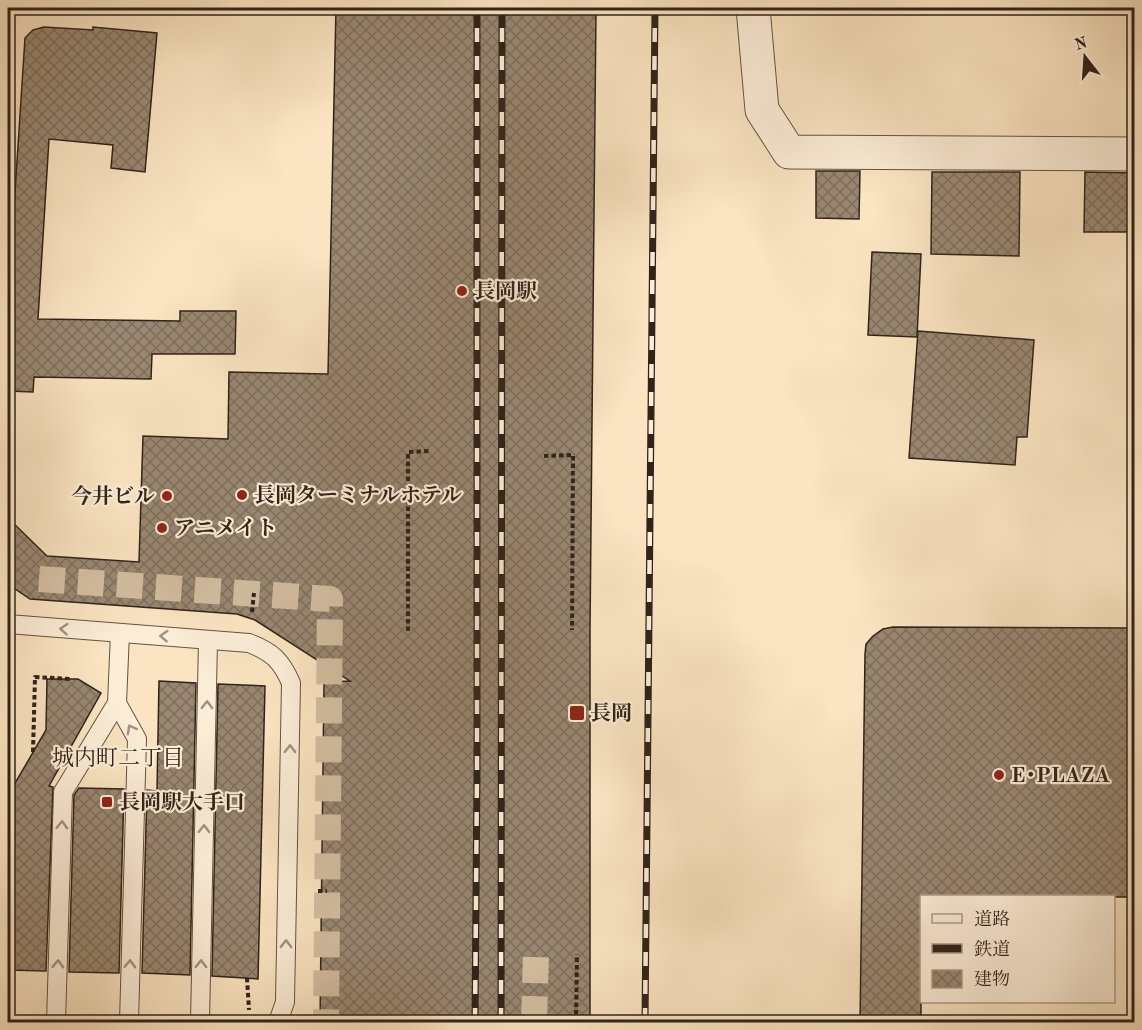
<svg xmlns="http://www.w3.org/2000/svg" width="1142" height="1030" font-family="'Old Standard TT','Noto Serif JP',serif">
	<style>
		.building { fill: url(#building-cross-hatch); stroke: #30231b; stroke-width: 1.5 }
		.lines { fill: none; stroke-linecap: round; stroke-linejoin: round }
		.pedestrian-tunnel { stroke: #d2bda0; stroke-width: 26; stroke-dasharray: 26 13; stroke-linecap: butt }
		.service-casing { stroke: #625344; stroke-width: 20 }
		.minor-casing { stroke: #625344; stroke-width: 35 }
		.path { stroke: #30231b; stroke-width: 4; stroke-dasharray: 4.5 3; stroke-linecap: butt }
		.service { stroke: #fcedd7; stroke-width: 18 }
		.minor { stroke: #fcedd7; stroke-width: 33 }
		.rail-casing { stroke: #30231b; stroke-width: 7 }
		.rail { stroke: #fcedd7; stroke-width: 4.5; stroke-dasharray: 14; stroke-linecap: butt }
		.oneway { stroke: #a09282 }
		.poi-dot { fill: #8f2418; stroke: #fcedd7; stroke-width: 2 }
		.labels { text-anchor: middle; stroke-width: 4.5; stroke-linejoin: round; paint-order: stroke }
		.poi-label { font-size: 21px; font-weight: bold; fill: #30231b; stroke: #fcedd7; text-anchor: start }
		.neighbourhood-label { font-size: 22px; fill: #30231b; stroke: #fcedd7 }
	</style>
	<defs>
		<pattern id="building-cross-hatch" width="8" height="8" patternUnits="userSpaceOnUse" patternTransform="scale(1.5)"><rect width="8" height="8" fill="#998771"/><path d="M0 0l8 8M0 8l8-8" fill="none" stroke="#7d6e5c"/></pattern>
	</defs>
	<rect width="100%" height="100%" fill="#fae4c1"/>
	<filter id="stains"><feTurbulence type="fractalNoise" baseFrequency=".00333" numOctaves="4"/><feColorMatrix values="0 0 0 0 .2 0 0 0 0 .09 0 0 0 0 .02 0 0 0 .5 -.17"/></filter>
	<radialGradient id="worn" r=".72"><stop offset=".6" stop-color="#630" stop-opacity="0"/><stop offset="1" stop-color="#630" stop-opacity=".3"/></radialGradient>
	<!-- building -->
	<g class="building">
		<path d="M336,8H596L590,630V1023H320L324,682L350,681L255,620L237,614L30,599L8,584V518L47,556L139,562L143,436L228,439L229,372L328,374Z"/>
		<path d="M44,27L93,30V27L157,33L145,172L111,168L113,145L49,139L38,319L180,321V311H236L235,354H152L151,379L34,377L33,392L8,391V300L25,38L33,30Z"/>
		<path d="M816,171H860L859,219L816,218Z"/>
		<path d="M932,172H1020L1019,256L931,254Z"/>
		<path d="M1085,172L1134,173V232H1084Z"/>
		<path d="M872,252L921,254L917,337L868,335Z"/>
		<path d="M918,331L1034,340L1027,437H1017L1015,465L909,458Z"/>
		<path d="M893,627L1134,628V897H921V1023H860L865,654L866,644L873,636L883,629Z"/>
		<path d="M47,679H78L101,693L49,786L53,787L46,971L8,970L10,785H14L46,730Z"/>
		<path d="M159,681L196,683L190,975L142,973L147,790L157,791Z"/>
		<path d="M218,684L265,686L258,979L212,976Z"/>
		<path d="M79,788L124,789L119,973L69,972L74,795Z"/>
	</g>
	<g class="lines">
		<!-- pedestrian-tunnel -->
		<g class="pedestrian-tunnel">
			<path d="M39,579L330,599L326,1022"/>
			<path d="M534,1022L536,954"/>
		</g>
		<!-- service casing -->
		<g class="service-casing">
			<g id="service">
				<path d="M8,624L249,643C272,652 281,660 291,683L285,1002L278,1022"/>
				<path d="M117,703L137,739L129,1022"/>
				<path d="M56,1022L63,792L117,703L120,633"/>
				<path d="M200,1022L208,640"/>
			</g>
		</g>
		<!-- minor casing -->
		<g class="minor-casing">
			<path id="minor" d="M753,8L762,110L789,152L1134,154"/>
		</g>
		<!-- path -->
		<g class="path">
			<path d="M544,456L573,455L572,630"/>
			<path d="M252,612L254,593"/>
			<path d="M408,631V452L430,451"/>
			<path d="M33,752L35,677L70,679"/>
			<path d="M318,891H327"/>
			<path d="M247,978L249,1010"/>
			<path d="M576,1022L577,954"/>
		</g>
		<!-- service -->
		<use href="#service" class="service"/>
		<!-- minor -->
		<use href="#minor" class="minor"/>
		<!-- rail casing -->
		<g class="rail-casing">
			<g id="rail">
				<path d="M475,1022L477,773V8"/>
				<path d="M501,1022L502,8"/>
				<path d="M645,1022L655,8"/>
			</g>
		</g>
		<!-- rail -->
		<use href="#rail" class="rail"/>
	</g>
	<!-- one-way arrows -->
	<defs><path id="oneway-chevron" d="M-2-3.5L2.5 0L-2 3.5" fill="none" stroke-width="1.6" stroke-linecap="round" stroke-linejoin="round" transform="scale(1.5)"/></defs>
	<g class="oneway">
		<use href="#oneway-chevron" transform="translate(64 629) rotate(-176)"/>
		<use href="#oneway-chevron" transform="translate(164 636) rotate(-176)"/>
		<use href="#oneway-chevron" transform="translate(207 705) rotate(-89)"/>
		<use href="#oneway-chevron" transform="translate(131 729) rotate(-119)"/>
		<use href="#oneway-chevron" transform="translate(290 749) rotate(-89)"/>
		<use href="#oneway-chevron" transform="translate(62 825) rotate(-88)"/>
		<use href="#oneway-chevron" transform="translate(204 829) rotate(-89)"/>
		<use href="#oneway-chevron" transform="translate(286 944) rotate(-89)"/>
		<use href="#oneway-chevron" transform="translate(58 964) rotate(-88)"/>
		<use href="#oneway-chevron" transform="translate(130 964) rotate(-88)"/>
		<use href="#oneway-chevron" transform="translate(201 964) rotate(-89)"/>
	</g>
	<!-- markers -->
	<g class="poi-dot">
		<circle cx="462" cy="291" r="6"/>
		<circle cx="242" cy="495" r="6"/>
		<circle cx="167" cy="496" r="6"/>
		<circle cx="162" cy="528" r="6"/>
		<rect x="569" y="705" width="16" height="16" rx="3"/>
		<circle cx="999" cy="775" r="6"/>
		<rect x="101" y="796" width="12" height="12" rx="3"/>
	</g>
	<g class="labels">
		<!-- poi labels -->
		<g class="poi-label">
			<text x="474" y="298">長岡駅</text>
			<text x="254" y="502">長岡ターミナルホテル</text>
			<text x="155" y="503" text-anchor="end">今井ビル</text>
			<text x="174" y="535">アニメイト</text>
			<text x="590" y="720">長岡</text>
			<text x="1011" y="782">E･PLAZA</text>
			<text x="119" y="809">長岡駅大手口</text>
		</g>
		<!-- neighbourhood labels -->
		<g class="neighbourhood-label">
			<text x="118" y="765">城内町二丁目</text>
		</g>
	</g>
	<!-- margin -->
	<rect width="1142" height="1030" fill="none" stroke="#fae4c1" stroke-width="30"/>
	<rect x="9" y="9" width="1124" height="1012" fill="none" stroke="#30231b" stroke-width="3"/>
	<rect x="15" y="15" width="1112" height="1000" fill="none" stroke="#30231b" stroke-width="1.5"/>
	<!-- legend -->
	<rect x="920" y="895" width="195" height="108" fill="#fcedd7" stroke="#aa9c8c" stroke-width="1.5"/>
	<rect x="932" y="914" width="30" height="9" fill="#fcedd7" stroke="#aa9c8c" stroke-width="1.5"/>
	<text x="974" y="925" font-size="18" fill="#30231b">道路</text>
	<rect x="932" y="944" width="30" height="9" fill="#30231b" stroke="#aa9c8c" stroke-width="1.5"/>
	<text x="974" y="955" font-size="18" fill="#30231b">鉄道</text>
	<rect x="932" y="970" width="30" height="18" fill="url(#building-cross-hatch)" stroke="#aa9c8c" stroke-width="1.5"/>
	<text x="974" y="985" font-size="18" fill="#30231b">建物</text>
	<!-- north arrow -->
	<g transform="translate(1085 57) rotate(343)" stroke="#fcedd7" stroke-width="4.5" paint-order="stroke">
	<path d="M0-4.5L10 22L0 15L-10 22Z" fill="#30231b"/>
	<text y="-9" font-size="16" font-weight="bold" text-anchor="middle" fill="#30231b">N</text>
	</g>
	<rect width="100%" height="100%" filter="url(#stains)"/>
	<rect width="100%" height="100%" fill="url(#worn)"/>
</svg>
